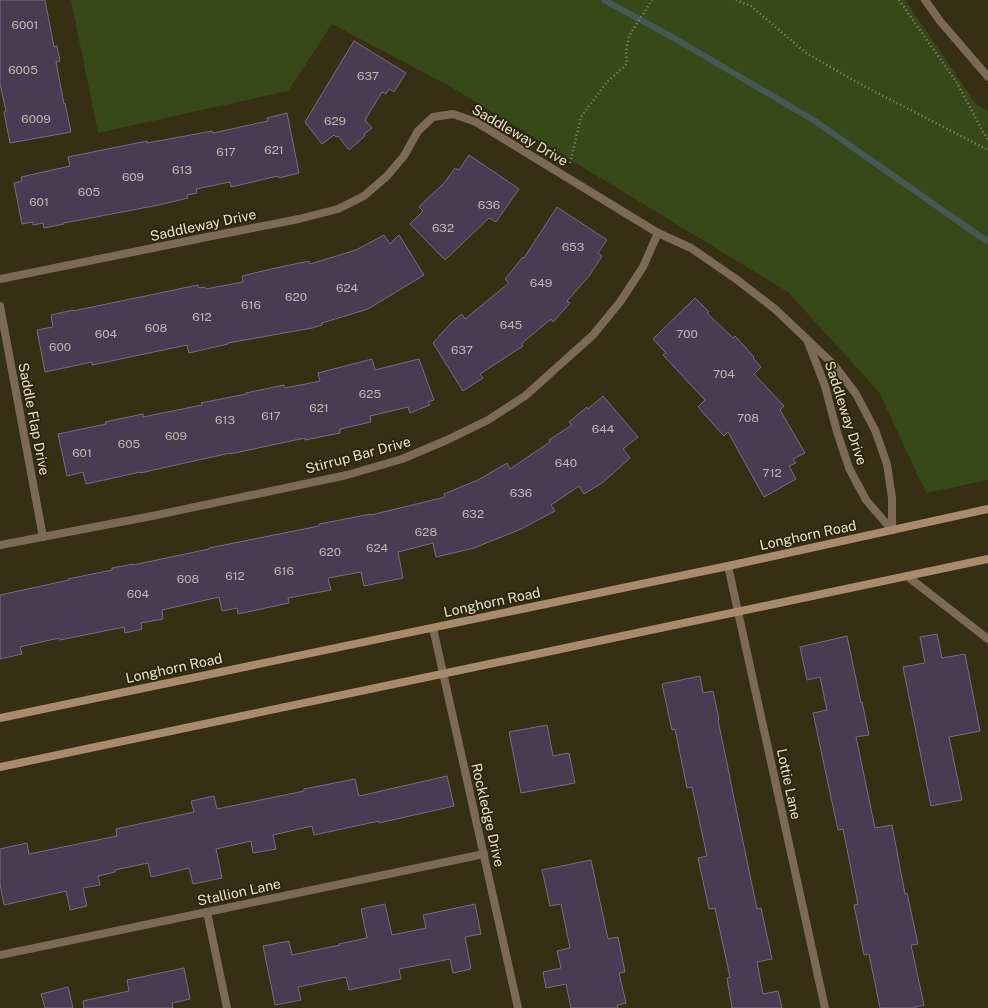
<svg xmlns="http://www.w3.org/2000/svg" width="988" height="1008" font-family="'Public Sans',sans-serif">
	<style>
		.green { fill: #374819 }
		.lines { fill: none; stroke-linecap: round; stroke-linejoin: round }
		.stream { stroke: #465855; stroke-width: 6 }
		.building { fill: #4a3b53; stroke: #7b6b85 }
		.path { stroke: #8f8973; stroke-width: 2.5; stroke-dasharray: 1 3; stroke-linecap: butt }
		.lane { stroke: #7d6a56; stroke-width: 8 }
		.street { stroke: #7d6a56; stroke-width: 8 }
		.secondary { stroke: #a88b6b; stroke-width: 8 }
		.labels { text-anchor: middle; stroke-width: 3.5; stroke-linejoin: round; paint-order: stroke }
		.number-label { font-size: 12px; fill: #bfb8b2 }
		.street-label { font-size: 14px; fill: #e6e1d1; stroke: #2d2509 }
	</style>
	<rect width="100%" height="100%" fill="#372f13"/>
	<!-- green -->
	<path class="green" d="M71,0H905L976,104L988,111V480L926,493L879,392L788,292L451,87L332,24L288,91L98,133Z"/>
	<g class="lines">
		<!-- stream -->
		<path class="stream" d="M604,0L674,38L815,121L988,242"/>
	</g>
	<!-- building -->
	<g class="building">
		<path d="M0,0H45L54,47L57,46L60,61L56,62L64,104L65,103L71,132L10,143L4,112L6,111L0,84Z"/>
		<path d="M354,41L406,73L394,92L389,89L386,94L382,92L365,120L372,128L364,134L365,136L349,150L338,136L336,137L334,135L322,144L305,122Z"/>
		<path d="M287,113L299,173L279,178L278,176L231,187L230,182L196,189L197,193L187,195L188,198L159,205L64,223V224L44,228L43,223L33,225V222L22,224L14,183L22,181L21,177L70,166L68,157L147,141V143L212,131L213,133L268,121L267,118Z"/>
		<path d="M469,155L519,189L496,222L489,218L445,260L410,224L423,211L419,207L445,182L455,168L459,170Z"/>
		<path d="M557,207L607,240L598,253L602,256L589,276L567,301L570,303L553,322L551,319L521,344L523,346L480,374L483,378L463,391L433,343L452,322L462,314L465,319L509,283L505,279L523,257L524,258Z"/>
		<path d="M384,235L390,244L399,235L424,275L368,309L322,323V325L312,328L228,343V344L189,353L187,345L92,365V362L45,372L37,330L53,327L51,315L73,310V311L198,285L199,288L205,287L206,289L243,282L242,276L271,269L309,261L310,264L356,250Z"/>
		<path d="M695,298L709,312L707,313L733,338L735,336L754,357L753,358L761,367L754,374L784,406L780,410L805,453L793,459L796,463L789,466L796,479L764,497L728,432L724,436L698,407L705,400L663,355L666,353L653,339Z"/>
		<path d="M372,359L375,370L419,359L434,400L428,402L430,405L410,413L408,407L370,416L371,422L340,429V433L305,440V438L230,454V453L140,473V472L86,484L83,472L67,476L58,434L106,424L105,422L143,414V417L202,405L201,403L246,394V393L284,385L285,388L320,381L318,373Z"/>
		<path d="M603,396L638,437L623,449L630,458L602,483L584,494L579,486L551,505L555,511L521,529L474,548L436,557L433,543L398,552L403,578L364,586L361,572L328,578L331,590L288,598L289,603L238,614L237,608L222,611L219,597L162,610L163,619L141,623L142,629L125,633L124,627L60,640L59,638L20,647L22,654L0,659V595L69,580L68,579L112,570V568L133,564V565L209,549V548L319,526V524L371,514V515L445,497L444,494L478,480L507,463L510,469L550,442L549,440L572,425L569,422L587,407L588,409Z"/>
		<path d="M937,634L942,658L965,654L980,731L949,737L962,800L931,806L903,667L925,663L920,637Z"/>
		<path d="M847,636L861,703L862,702L869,735L856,737L875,828L892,825L905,894L907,893L918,944L911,945L924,1005L912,1008H880L869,954L864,955L854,905L858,904L843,829L838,830L813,713L827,710L820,677L807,680L800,647Z"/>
		<path d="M700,676L703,693L713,691L719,719L718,720L730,778V779L757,909L761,908L772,959L757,962L763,994L778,991L782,1008H732L727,978L730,977L715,908L709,909L698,858L707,856L692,787L687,788L675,729L672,730L662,684Z"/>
		<path d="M547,725L553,756L569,753L575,783L521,793L509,732Z"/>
		<path d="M447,776L454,806L379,823V821L314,835L312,826L273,835L276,849L253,853L251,841L216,849L222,878L193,884L189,868L151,877L148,863L115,870V872L98,876L100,885L83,888L87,906L70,910L66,891L4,905L0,884V849L27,843L29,854L117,836L116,829L194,812L191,801L214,796L217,809L304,791V789L355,779L359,796Z"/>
		<path d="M591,860L608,939L618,937L625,972L619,973L626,1003L617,1005L618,1008H571L566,984L546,988L543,972L561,968L557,951L570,948L561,904L550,906L542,870Z"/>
		<path d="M385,904L392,935L426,928L423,915L475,904L481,934L465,937L471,969L453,973L450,959L399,969L401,979L349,990L346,977L298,987L301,1000L275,1005L263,946L289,941L292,955L340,945L339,944L367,938L361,909Z"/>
		<path d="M184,968L190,999L172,1003L173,1008H84L83,1001L129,991L127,980Z"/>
		<path d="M68,987L73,1008H45L41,994Z"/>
	</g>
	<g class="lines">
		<!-- path -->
		<g class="path">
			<path d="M736,0L751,6L806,53L862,85L988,150"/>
			<path d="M899,0L957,83L983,132L988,140"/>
			<path d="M570,163L581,117L607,82L624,67L627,63L626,51L629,36L652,0"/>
		</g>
		<!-- lane -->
		<path class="lane" d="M907,576L988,639"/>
		<!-- street -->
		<g class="street">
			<path d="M925,0L940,21L988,77"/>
			<path d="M0,279L212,236L299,219L338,209L364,196L387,176L404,156L418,131L433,117L453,114L476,122L658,233L691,248L736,279L775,309L834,365L856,394L875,430L887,464L892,498V530"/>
			<path d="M0,306L43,537"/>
			<path d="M808,342L825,386L837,432L849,468L866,500L892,530"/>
			<path d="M0,545L152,516L347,475L402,459L447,440L488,420L525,396L593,335L620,302L643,267L658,233"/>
			<path d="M728,566L825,1008"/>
			<path d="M433,628L518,1008"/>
			<path d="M207,912L227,1008"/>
			<path d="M0,955L207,912L484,854"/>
		</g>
		<!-- secondary -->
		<g class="secondary">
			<path d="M0,718L728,566L988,509"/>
			<path d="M0,767L988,559"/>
		</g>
	</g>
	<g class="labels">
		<!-- number labels -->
		<g class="number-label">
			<text x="25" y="29">6001</text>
			<text x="23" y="74">6005</text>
			<text x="368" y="80">637</text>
			<text x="36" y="123">6009</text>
			<text x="335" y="125">629</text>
			<text x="274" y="154">621</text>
			<text x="226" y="156">617</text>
			<text x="182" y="174">613</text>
			<text x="133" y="181">609</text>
			<text x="89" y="196">605</text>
			<text x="39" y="206">601</text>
			<text x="489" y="209">636</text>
			<text x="443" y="232">632</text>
			<text x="573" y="251">653</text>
			<text x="541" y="287">649</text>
			<text x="347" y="292">624</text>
			<text x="296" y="301">620</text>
			<text x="251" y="309">616</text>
			<text x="202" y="321">612</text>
			<text x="511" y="329">645</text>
			<text x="156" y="332">608</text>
			<text x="106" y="338">604</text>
			<text x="687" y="338">700</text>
			<text x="60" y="351">600</text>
			<text x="462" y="354">637</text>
			<text x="724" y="378">704</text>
			<text x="370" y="398">625</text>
			<text x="319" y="412">621</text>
			<text x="271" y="420">617</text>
			<text x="748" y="422">708</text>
			<text x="225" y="424">613</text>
			<text x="603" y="433">644</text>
			<text x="176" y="440">609</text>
			<text x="129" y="448">605</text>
			<text x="82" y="457">601</text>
			<text x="566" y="467">640</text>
			<text x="772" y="477">712</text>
			<text x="521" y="497">636</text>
			<text x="473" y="518">632</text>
			<text x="426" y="536">628</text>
			<text x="377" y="552">624</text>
			<text x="330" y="556">620</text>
			<text x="284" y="575">616</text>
			<text x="235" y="580">612</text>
			<text x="188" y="583">608</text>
			<text x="138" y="598">604</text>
		</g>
		<!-- street labels -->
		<g class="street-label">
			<text transform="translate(520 135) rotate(30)" y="5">Saddleway Drive</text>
			<text transform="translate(203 225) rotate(-12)" y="5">Saddleway Drive</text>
			<text transform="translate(846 413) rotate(72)" y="5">Saddleway Drive</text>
			<text transform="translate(34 419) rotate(79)" y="5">Saddle Flap Drive</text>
			<text transform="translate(358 455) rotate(-15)" y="5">Stirrup Bar Drive</text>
			<text transform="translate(808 535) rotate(-12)" y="5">Longhorn Road</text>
			<text transform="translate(492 602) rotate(-12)" y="5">Longhorn Road</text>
			<text transform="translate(174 668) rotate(-12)" y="5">Longhorn Road</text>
			<text transform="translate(789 784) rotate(78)" y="5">Lottie Lane</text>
			<text transform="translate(488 815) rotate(77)" y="5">Rockledge Drive</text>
			<text transform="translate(239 892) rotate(-12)" y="5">Stallion Lane</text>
		</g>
	</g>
</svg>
